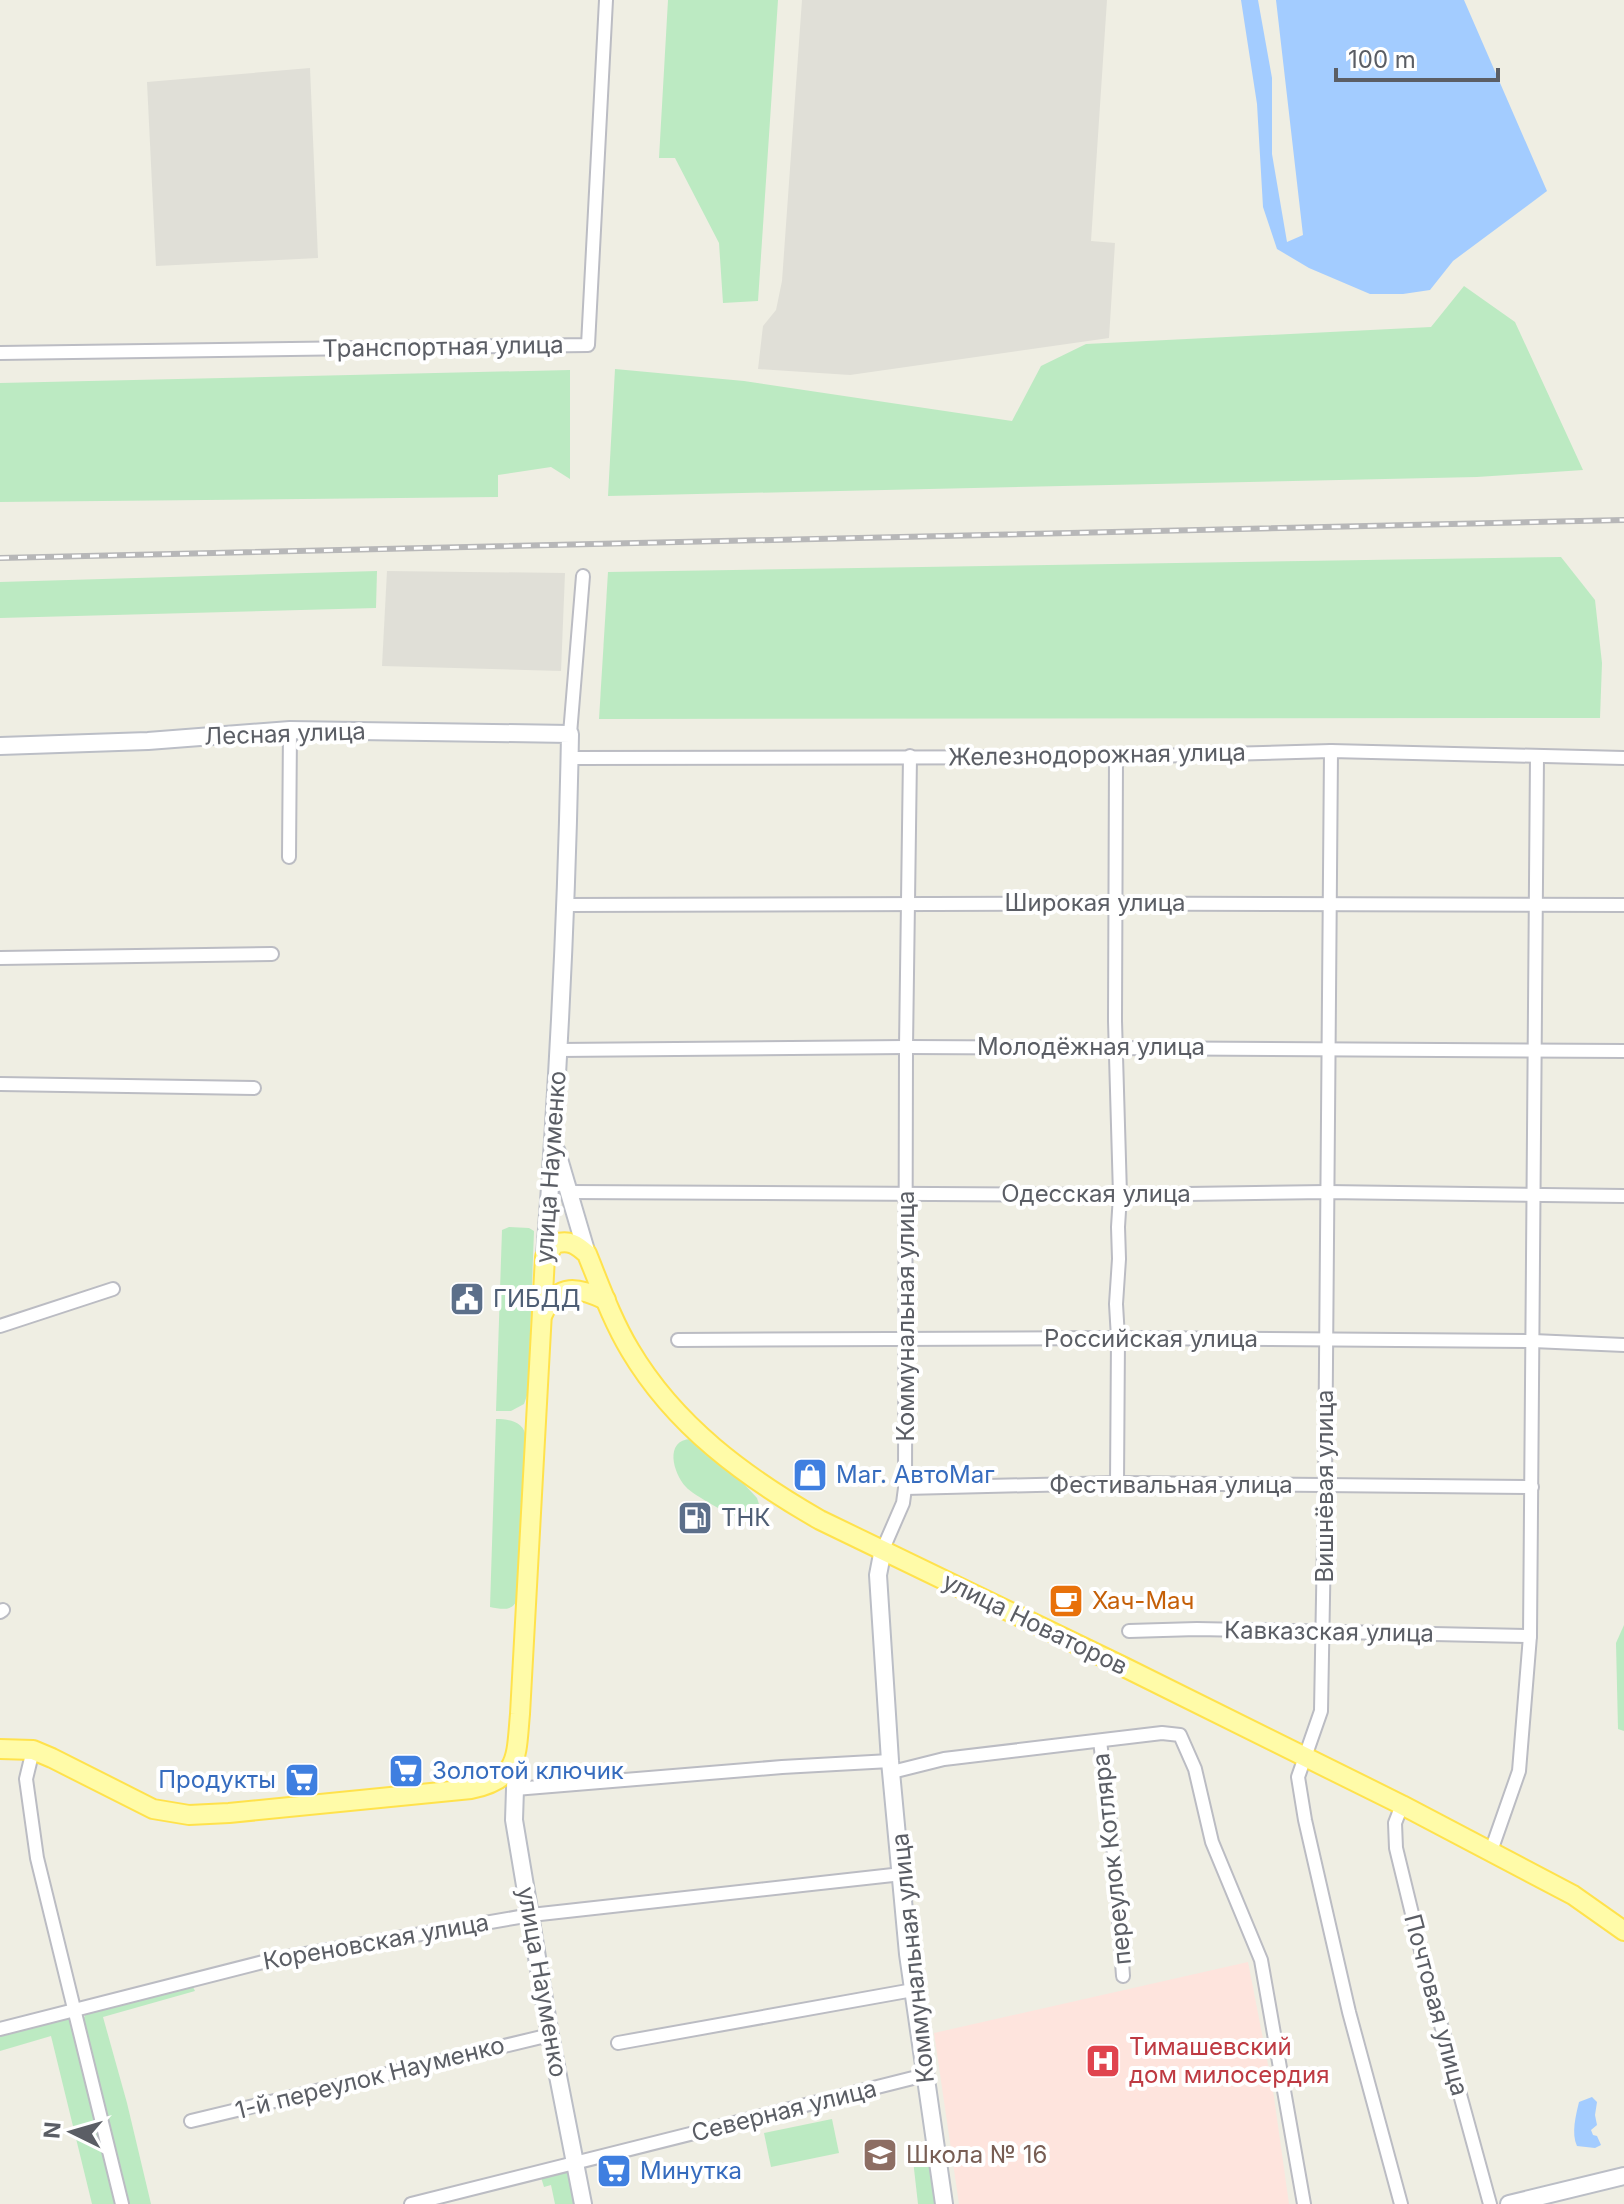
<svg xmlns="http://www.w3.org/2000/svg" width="1624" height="2204" font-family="Inter,sans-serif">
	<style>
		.industrial { fill: #e0dfd7 }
		.medical { fill: #fee4dd }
		.green { fill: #bceac2 }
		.water { fill: #a3ccff }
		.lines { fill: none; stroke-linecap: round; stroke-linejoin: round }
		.street-casing { stroke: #bbbcc3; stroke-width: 16 }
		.secondary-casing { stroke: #bbbec6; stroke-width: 20 }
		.primary-casing { stroke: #ffe24c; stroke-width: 22 }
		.street { stroke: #fff; stroke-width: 12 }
		.secondary { stroke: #fff; stroke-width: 16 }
		.primary { stroke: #fffba8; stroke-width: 18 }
		.rail-casing { stroke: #b7b7b8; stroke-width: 6 }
		.rail { stroke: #fff; stroke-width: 3; stroke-dasharray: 9; stroke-linecap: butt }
		.labels { text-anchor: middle; stroke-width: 8; stroke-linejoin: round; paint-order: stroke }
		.street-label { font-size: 24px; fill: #5b5e65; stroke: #fff }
		.service-label { font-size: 24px; fill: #4e5e75; stroke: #fff; text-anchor: start }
		.shop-label { font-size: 24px; fill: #366cbe; stroke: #fff; text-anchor: start }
		.food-label { font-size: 24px; fill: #c56008; stroke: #fff; text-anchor: start }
		.health-label { font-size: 24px; fill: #be3a42; stroke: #fff; text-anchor: start }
		.education-label { font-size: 24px; fill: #785e54; stroke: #fff; text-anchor: start }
	</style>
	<rect width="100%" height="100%" fill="#efeee3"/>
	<!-- industrial -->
	<g class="industrial">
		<path d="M802,0H1107L1091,241L1115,243L1109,338L850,375L758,369L763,326L776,310L782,281Z"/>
		<path d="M310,68L318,258L156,266L147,82Z"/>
		<path d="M387,571L565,573L561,671L382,666Z"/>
	</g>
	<!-- medical -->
	<path class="medical" d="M1248,1962L1273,2090L1289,2204H959L934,2033Z"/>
	<!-- green -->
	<g class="green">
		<path d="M668,0H778L758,301L723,303L719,243L675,158H659Z"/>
		<path d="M1464,286L1515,322L1583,470L1477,477L608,496L615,369L744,381L1012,421L1041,366L1086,344L1431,327Z"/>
		<path d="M570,370V479L551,467L498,475V497L0,502V383Z"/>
		<path d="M1561,557L1595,600L1602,663L1600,718L599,719L608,572Z"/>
		<path d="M377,571L376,608L0,618V582Z"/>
		<path d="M509,1227L529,1228L534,1231L528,1393L524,1404L511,1411H496L502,1230Z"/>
		<path d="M496,1419C510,1419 525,1422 526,1438L517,1600C512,1612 501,1609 490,1607Z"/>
		<path d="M691,1439L743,1483L757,1498L759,1504L758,1511L754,1517C748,1518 747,1519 741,1518C731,1516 693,1495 686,1487C673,1473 664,1440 691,1439Z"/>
		<path d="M1624,1625V1731L1618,1729L1616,1643Z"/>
		<path d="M192,1985L195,1991L103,2017L127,2103L151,2204H127L83,2020L86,2013Z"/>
		<path d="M66,2016L73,2019L118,2204H92L51,2036L0,2051V2035Z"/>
		<path d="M832,2119L839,2153L771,2167L764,2133Z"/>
		<path d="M929,2158L938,2204H918L913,2160Z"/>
		<path d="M569,2169L580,2204H555L551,2185L544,2187L540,2174Z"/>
	</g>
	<!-- water -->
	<g class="water">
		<path d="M1241,0H1258L1272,78V154L1287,242L1303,235L1276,0H1464L1547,191L1453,261L1430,290L1403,294H1370L1309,268L1277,249L1263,207L1257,104Z"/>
		<path d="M1592,2097L1597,2102L1595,2115L1597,2125L1591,2130L1593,2135L1597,2136L1601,2145L1595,2148L1577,2146C1571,2133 1576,2115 1579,2102Z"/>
	</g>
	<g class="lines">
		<!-- street casing -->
		<g class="street-casing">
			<g id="street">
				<path d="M0,353L588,345L606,0"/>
				<path d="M570,734L583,576"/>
				<path d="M1331,751L1325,1485L1321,1711L1298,1777L1305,1820L1349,2012L1401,2204"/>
				<path d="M1116,757L1115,1021L1120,1195L1118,1227L1119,1259L1116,1304L1118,1338L1117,1483"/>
				<path d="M569,758L1116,757L1331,751L1624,758"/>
				<path d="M289,857L290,730"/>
				<path d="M566,905C919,902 1271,904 1624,905"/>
				<path d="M0,958L272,954"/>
				<path d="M558,1050L906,1047L1624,1051"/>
				<path d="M0,1084L254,1088"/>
				<path d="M569,1192L1120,1195L1327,1192L1624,1196"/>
				<path d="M0,1326L113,1289"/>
				<path d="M678,1340L1118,1338L1533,1341L1624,1345"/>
				<path d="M905,1488L1117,1483L1532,1487"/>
				<path d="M883,1549L903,1503L905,1488L906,1047L910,756"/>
				<path d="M0,1612L3,1610"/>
				<path d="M1129,1631L1197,1629L1530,1636"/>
				<path d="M1100,1741L1115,1863L1123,1976"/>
				<path d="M33,1750L26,1779L37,1858L122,2204"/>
				<path d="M892,1772L944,1759L1162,1733L1180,1735L1195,1769L1212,1842L1261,1960L1304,2204"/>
				<path d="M515,1789L782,1767L890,1761"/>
				<path d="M1402,1805L1395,1823L1396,1848L1424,1963L1490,2204"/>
				<path d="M1491,1851L1519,1771L1530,1636L1537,756"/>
				<path d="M0,2029L271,1960L531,1915L902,1874"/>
				<path d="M618,2043L913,1990"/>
				<path d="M191,2121L550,2035"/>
				<path d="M411,2204L925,2075"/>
			</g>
		</g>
		<!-- secondary casing -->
		<g class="secondary-casing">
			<g id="secondary">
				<path d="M0,746L148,741L290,730L570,734C567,908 558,1082 545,1257"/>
				<path d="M557,1152L587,1254"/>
				<path d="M883,1549L878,1575L890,1761L908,1954L944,2204"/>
				<path d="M516,1758L514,1820L550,2035L583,2204"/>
				<path d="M1509,2204L1624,2176"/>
			</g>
		</g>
		<!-- primary casing -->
		<g class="primary-casing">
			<g id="primary">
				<path d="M543,1314C558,1282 578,1287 606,1300"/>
				<path d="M0,1749L33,1750L52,1758L153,1809L189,1815L229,1813L471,1789C520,1779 516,1756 520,1714L545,1257L555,1244C569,1239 577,1245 587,1254C600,1286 612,1320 630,1350C675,1426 745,1477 820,1520L1124,1667L1402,1805L1573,1895L1624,1931"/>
			</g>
		</g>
		<!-- street -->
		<use href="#street" class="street"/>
		<!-- secondary -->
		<use href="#secondary" class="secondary"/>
		<!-- primary -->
		<use href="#primary" class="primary"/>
		<!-- rail casing -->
		<g class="rail-casing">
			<path id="rail" d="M0,558L1624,520"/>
		</g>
		<!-- rail -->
		<use href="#rail" class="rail"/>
	</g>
	<!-- icons -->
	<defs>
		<g id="civic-square" transform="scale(1.8)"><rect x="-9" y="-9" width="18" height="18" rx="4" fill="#5c6f8a" stroke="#fff"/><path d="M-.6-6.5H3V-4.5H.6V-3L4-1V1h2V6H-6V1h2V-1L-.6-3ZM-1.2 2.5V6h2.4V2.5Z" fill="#fff"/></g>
		<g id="shop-square" transform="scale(1.8)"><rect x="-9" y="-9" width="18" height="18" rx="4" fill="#3f7fe0" stroke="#fff"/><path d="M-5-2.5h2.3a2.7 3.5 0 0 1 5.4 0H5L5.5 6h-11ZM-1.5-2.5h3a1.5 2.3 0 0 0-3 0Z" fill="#fff"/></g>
		<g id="fuel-square" transform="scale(1.8)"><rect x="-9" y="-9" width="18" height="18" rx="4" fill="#5c6f8a" stroke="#fff"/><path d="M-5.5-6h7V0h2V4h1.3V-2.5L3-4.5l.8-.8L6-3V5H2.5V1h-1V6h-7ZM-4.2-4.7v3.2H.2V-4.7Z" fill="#fff"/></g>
		<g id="cafe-square" transform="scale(1.8)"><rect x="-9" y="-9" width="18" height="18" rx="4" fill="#e8710a" stroke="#fff"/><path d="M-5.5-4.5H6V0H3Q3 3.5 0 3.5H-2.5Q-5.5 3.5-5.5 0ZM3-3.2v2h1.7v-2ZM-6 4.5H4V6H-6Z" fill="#fff"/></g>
		<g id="supermarket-square" transform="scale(1.8)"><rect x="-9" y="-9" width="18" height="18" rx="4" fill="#3f7fe0" stroke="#fff"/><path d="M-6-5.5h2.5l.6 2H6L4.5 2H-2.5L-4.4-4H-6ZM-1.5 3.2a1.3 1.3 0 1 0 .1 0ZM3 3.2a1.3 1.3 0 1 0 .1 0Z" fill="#fff"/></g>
		<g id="hospital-square" transform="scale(1.8)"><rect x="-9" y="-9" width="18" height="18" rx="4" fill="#e0444e" stroke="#fff"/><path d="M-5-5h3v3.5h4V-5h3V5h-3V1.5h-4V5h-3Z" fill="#fff"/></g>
		<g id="school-square" transform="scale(1.8)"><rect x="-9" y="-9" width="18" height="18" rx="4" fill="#8d6e63" stroke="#fff"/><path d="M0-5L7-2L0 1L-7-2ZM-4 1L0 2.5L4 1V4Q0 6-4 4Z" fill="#fff"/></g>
	</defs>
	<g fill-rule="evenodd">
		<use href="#civic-square" x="467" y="1299"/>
		<use href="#shop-square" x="810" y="1475"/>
		<use href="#fuel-square" x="695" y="1518"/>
		<use href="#cafe-square" x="1066" y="1601"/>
		<use href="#supermarket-square" x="406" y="1771"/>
		<use href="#supermarket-square" x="302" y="1780"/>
		<use href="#hospital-square" x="1103" y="2061"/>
		<use href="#school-square" x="880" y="2155"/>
		<use href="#supermarket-square" x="614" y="2171"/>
	</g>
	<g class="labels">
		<!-- street labels -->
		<g class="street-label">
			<text transform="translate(443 347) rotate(-1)" y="8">Транспортная улица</text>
			<text transform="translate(285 734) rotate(-2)" y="8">Лесная улица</text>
			<text transform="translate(1097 755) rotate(-1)" y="8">Железнодорожная улица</text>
			<text x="1095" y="911">Широкая улица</text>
			<text x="1091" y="1055">Молодёжная улица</text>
			<text transform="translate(551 1167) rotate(-86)" y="8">улица Науменко</text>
			<text x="1096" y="1202">Одесская улица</text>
			<text transform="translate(906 1316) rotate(-90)" y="8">Коммунальная улица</text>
			<text x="1151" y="1347">Российская улица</text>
			<text x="1171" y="1493">Фестивальная улица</text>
			<text transform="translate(1325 1486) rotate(-90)" y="8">Вишнёвая улица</text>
			<text transform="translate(1035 1624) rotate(26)" y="8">улица Новаторов</text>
			<text transform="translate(1329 1632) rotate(1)" y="8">Кавказская улица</text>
			<text transform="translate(1112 1859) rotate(-96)" y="8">переулок Котляра</text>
			<text transform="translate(376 1942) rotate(-10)" y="8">Кореновская улица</text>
			<text transform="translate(913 1958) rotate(-96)" y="8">Коммунальная улица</text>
			<text transform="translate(542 1982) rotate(80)" y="8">улица Науменко</text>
			<text transform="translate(1436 2005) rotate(75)" y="8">Почтовая улица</text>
			<text transform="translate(370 2078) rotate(-14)" y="8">1-й переулок Науменко</text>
			<text transform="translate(784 2111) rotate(-14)" y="8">Северная улица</text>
		</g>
		<!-- service labels -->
		<g class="service-label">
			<text x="493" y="1307">ГИБДД</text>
			<text x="721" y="1526">ТНК</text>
		</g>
		<!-- shop labels -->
		<g class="shop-label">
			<text x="836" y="1483">Маг. АвтоМаг</text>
			<text x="432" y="1779">Золотой ключик</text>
			<text x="276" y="1788" text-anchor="end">Продукты</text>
			<text x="640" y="2179">Минутка</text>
		</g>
		<!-- food labels -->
		<g class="food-label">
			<text x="1092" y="1609">Хач-Мач</text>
		</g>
		<!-- health labels -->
		<g class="health-label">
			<text x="1129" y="2055">Тимашевский<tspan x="1129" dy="28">дом милосердия</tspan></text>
		</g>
		<!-- education labels -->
		<g class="education-label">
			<text x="906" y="2163">Школа № 16</text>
		</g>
	</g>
	<!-- north arrow -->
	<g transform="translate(72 2132) rotate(275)" stroke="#ffffff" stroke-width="6" paint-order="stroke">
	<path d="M0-6L14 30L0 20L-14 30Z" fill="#5b5e65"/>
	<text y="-12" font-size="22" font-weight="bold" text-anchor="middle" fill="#5b5e65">N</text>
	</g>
	<!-- scale -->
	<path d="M1336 68v12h162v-12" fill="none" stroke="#5b5e65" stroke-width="4"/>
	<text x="1348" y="68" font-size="24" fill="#5b5e65" stroke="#ffffff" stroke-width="6" paint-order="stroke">100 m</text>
</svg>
